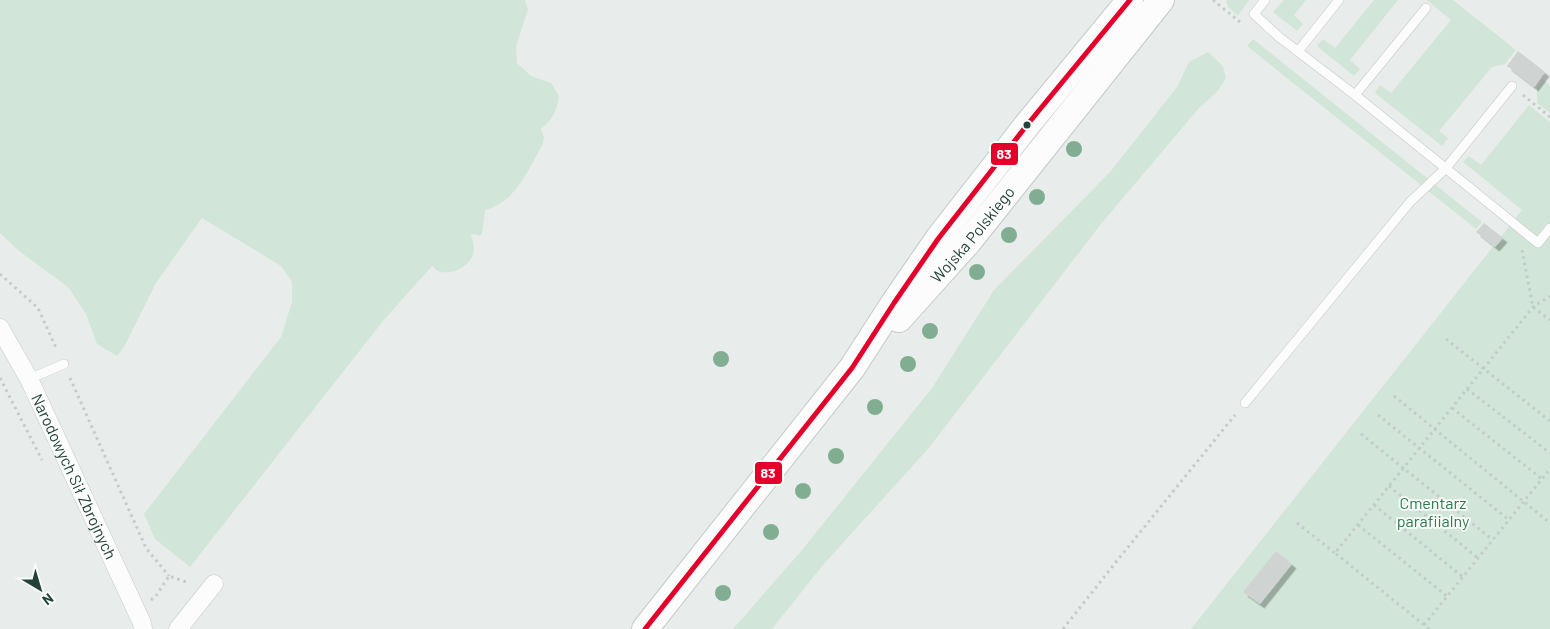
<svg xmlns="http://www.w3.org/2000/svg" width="1550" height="629" font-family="Barlow,sans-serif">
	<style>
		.green { fill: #d1e6d8 }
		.building { fill: #cfd4d2; filter: url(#shadow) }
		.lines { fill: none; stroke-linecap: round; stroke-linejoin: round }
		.service-casing { stroke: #c5cac8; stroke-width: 10 }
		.minor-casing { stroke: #c5cac8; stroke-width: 19 }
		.secondary-casing { stroke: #c3cbc8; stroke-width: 28 }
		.path { stroke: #c3ccca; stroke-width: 3; stroke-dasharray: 2.5 4; stroke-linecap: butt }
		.service { stroke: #fcfcfc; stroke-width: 9 }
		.minor { stroke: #fcfcfc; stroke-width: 18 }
		.secondary { stroke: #fcfcfc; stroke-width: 26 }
		.bus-1-casing { stroke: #f7fbf9; stroke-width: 9 }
		.bus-1 { stroke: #e4002b; stroke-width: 5 }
		.tree { fill: #81ae93 }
		.bus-dot { fill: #24423a; stroke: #f7fbf9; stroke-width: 2 }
		.labels { text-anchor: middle; stroke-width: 4; stroke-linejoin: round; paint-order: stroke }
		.street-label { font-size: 16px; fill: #24423a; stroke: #f7fbf9 }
		.park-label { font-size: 16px; fill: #2d7a4b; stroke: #f7fbf9 }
		.line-badge { stroke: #f7fbf9; stroke-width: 2 }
		.badge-label { font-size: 14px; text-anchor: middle; font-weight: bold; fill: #fff }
	</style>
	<defs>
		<filter id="shadow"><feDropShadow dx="4.5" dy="4.5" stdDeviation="0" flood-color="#0004"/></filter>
	</defs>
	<rect width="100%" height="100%" fill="#e8edeb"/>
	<!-- green -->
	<g class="green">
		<path d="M0,0H525L528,9L516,47L517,63L531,76L551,83L559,96C556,113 554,117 541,129L544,137L543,144C528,169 516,203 485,210L482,233L480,236L475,234L471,235C472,239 474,244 474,247C475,263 456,275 442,272C438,272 435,269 432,266L383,321L190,567L155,539L144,514L281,337L292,302V282L281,266L202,218L156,283L124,347L117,356L97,344L86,314L68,287L19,251L0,233Z"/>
		<path d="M1227,0H1249L1238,16L1228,7L1226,2Z"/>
		<path d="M1284,0H1306L1294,15L1303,24L1297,31L1273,12Z"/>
		<path d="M1374,0H1398L1350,60L1360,69L1354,76L1317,46L1323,39L1335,48Z"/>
		<path d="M1427,0H1453L1516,50L1505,64L1492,67L1439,131L1448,138L1442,146L1375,93L1380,85L1391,93L1451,20Z"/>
		<path d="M1253,39L1482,222L1476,229L1247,46Z"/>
		<path d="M1208,52L1223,66L1226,78L1218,91L1199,108L1101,224L928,449L823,565L772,629H733L802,550L932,388L994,290L1110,172L1177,87L1189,62Z"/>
		<path d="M1542,79L1550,85V113L1537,103V87Z"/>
		<path d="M1529,105L1550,122V629H1191L1522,210L1463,162L1469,156L1481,165Z"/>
	</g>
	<!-- building -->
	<g class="building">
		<path d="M1518,51L1545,72L1534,87L1507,66Z"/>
		<path d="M1484,223L1503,238L1495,247L1476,232Z"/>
		<path d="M1276,551L1292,564L1260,604L1243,592Z"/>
	</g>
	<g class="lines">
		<!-- service casing -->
		<g class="service-casing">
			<g id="service">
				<path d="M1265,0L1254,14L1279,37L1355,95L1538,243L1550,228"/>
				<path d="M1299,50L1339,0"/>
				<path d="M1355,95L1426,8"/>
				<path d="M29,379L64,364"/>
				<path d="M1245,403L1410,202L1446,168L1512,86"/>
			</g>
		</g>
		<!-- minor casing -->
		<g class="minor-casing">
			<g id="minor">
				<path id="s1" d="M0,328L29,379L142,623L143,629"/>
				<path d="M178,629L214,584"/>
			</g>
		</g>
		<!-- secondary casing -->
		<g class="secondary-casing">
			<g id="secondary">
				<path id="s2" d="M899,319L969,241L1161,0"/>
				<path d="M645,629L852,368L894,303L938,239L1027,125L1130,0"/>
			</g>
		</g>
		<!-- path -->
		<g class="path">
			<path d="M1213,0L1240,22"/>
			<path d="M1523,95L1550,117"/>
			<path d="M1522,250L1533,307L1550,320"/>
			<path d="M0,274L38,308L57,350"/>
			<path d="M1446,339L1550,421"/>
			<path d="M0,378L42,460"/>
			<path d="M70,378L146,548L169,576"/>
			<path d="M1467,389L1550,453"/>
			<path d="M1394,396L1550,523"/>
			<path d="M1452,408L1542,479"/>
			<path d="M1378,415L1509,520"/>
			<path d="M1361,434L1493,540"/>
			<path d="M1389,486L1478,558"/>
			<path d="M1374,505L1463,577"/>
			<path d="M1297,523L1335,553"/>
			<path d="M1358,525L1448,597"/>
			<path d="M151,600L156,596L169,576L189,583"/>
			<path d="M1424,625L1550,469"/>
			<path d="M1063,629L1116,562L1235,415"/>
			<path d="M1429,629L1335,553L1533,307L1550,296"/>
		</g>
		<!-- service -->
		<use href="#service" class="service"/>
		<!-- minor -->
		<use href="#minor" class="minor"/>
		<!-- secondary -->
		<use href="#secondary" class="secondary"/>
		<!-- bus-1 casing -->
		<g class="bus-1-casing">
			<path id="bus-1" d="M645,629L852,368L894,303L938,239L1027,125L1130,0"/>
		</g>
		<!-- bus-1 -->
		<use href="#bus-1" class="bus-1"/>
	</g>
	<!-- trees -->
	<g class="tree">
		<circle cx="1074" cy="149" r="8"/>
		<circle cx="1037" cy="197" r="8"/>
		<circle cx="1009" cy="235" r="8"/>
		<circle cx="977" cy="272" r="8"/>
		<circle cx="930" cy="331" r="8"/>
		<circle cx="721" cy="359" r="8"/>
		<circle cx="908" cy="364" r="8"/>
		<circle cx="875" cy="407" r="8"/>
		<circle cx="836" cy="456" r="8"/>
		<circle cx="803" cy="491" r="8"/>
		<circle cx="771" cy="532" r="8"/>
		<circle cx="723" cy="593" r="8"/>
	</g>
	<!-- markers -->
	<circle class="bus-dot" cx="1027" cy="125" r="4.5"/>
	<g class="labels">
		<!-- street labels -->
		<g class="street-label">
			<text dy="6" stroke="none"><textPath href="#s2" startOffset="112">Wojska Polskiego</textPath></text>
			<text dy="6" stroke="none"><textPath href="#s1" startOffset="166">Narodowych Sił Zbrojnych</textPath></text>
		</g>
		<!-- park labels -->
		<g class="park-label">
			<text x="1433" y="509">Cmentarz<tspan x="1433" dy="18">parafiialny</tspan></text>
		</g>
	</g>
	<g class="line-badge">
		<rect x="990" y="142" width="29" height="24" rx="5" fill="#e4002b"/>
		<rect x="754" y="461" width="29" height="24" rx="5" fill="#e4002b"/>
	</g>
	<g class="badge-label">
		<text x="1004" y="159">83</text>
		<text x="768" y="478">83</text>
	</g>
	<!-- north arrow -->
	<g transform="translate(40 589) rotate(142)" stroke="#f7fbf9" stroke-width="4" paint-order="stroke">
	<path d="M0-4L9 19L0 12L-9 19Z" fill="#24423a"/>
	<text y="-8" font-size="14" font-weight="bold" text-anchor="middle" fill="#24423a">N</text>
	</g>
</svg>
